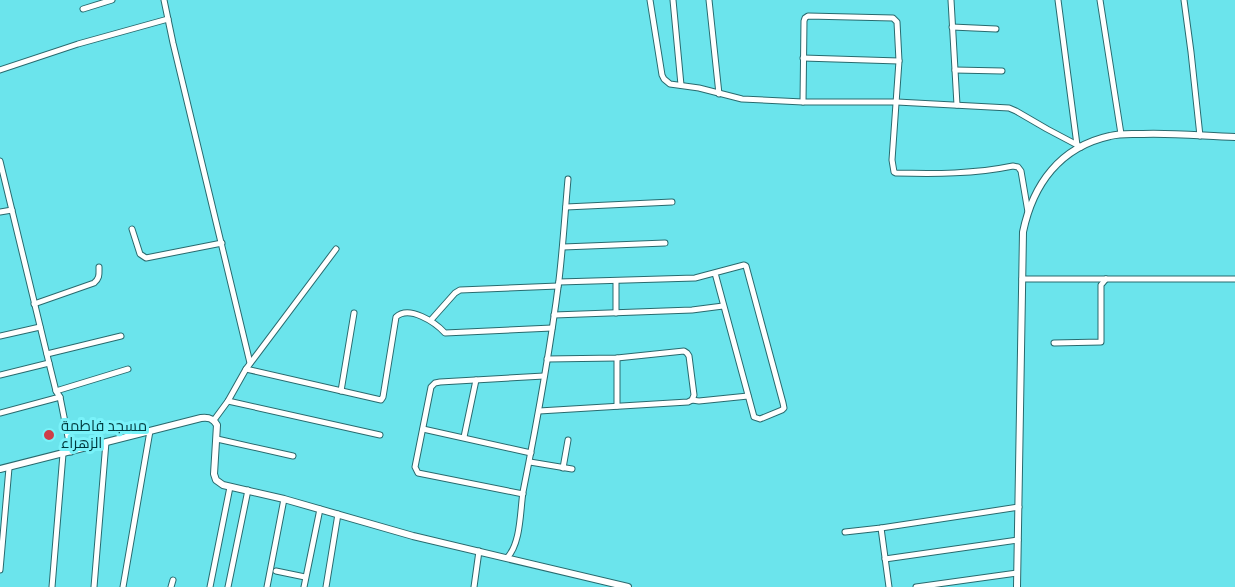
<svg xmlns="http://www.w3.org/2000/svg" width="1235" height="587" font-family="Manrope,Cairo,sans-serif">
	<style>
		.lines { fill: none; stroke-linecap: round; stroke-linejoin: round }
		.minor-casing { stroke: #296a6e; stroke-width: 7 }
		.tertiary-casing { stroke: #296a6e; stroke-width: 8 }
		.minor { stroke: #fff; stroke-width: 5 }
		.tertiary { stroke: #fff; stroke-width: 6 }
		.poi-dot { fill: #ce3e48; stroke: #79f2f9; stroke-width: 2 }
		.labels { text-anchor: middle; stroke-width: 6; stroke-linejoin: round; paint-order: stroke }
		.poi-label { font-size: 15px; fill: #00383c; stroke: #79f2f9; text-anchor: start }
	</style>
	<rect width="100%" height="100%" fill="#6be4ec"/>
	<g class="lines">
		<!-- minor casing -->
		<g class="minor-casing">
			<g id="minor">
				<path d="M164,0L173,43L250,363"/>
				<path d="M650,0L662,75L664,79L670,84L699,88L742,99L803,102H897L1009,108L1016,111L1047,129L1081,147"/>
				<path d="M673,0L681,85"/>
				<path d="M709,0L719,94"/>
				<path d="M951,0L957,105"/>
				<path d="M1058,0L1077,145"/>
				<path d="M1100,0L1121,134"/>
				<path d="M1184,0L1191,52L1200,136"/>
				<path d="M83,9L112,0"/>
				<path d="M952,27L996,29"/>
				<path d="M803,58L899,61"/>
				<path d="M0,70L78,44L168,19"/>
				<path d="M955,70L1002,71"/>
				<path d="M803,102L804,21L805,18L808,16L893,18L897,22L899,61L892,160L894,172L896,173C936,174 974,174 1013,166L1018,167L1021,171L1028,212"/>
				<path d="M0,161L49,363L56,391L60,397L71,452"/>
				<path d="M566,207L672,202"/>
				<path d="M0,212L12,210"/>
				<path d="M132,229L140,254L146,258L222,243"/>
				<path d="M563,247L665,243"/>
				<path d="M1022,279H1235"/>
				<path d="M616,281V313"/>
				<path d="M559,282L695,278L744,265L746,266L783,403L784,408L782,410L760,419L754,417L715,273"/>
				<path d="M34,304L94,283C100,278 99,274 99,267"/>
				<path d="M554,315L692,310L723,306"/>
				<path d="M431,320L455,293L460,290L558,286"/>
				<path d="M0,336L40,327"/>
				<path d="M1054,343L1101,342V285L1106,279"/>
				<path d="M47,354L121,336"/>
				<path d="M617,358V406"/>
				<path d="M246,369L381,400L383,397L396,317C409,305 435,322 445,333L552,328"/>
				<path d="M0,375L49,363"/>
				<path d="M56,391L128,369"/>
				<path d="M341,391L354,313"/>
				<path d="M692,400L699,401L748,396"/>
				<path d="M228,401L380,435"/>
				<path d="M539,411L688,402L692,400L694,395L689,356L687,353L684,351L617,358L547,359"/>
				<path d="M0,413L60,397"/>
				<path d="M214,420L228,401L246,369L336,249"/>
				<path d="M423,429L531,453"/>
				<path d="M464,437L476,380"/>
				<path d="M217,439L293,456"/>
				<path d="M530,462L572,469"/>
				<path d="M563,468L568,440"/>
				<path d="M523,494L418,473L415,467L431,387L435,383L440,382L544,376"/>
				<path d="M881,528L889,587"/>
				<path d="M845,532L881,528L1019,507"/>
				<path d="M507,558C521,543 520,512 523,492C537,422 550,351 559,280C563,246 565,213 568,179"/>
				<path d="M885,559L1018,540"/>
				<path d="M0,570L9,468"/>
				<path d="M276,571L305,577"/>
				<path d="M52,587L63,454"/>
				<path d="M94,587L106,442"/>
				<path d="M123,587L150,431"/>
				<path d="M171,587L173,580"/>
				<path d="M210,587L230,487"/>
				<path d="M228,587L248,490"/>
				<path d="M267,587L284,499"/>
				<path d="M304,587L320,509"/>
				<path d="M326,587L338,514"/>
				<path d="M474,587L479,551"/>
				<path d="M916,587L1017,573"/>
			</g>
		</g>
		<!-- tertiary casing -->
		<g class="tertiary-casing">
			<g id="tertiary">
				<path d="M0,469L201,418C208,417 213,418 217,425L214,474L216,480L223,485L284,499L413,536L628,587"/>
				<path d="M1017,587L1023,232C1033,184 1060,147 1110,136C1121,133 1132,134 1143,134C1173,133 1204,136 1235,137"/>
			</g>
		</g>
		<!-- minor -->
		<use href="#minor" class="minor"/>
		<!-- tertiary -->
		<use href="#tertiary" class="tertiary"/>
	</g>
	<!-- markers -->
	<circle class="poi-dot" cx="49" cy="435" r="6"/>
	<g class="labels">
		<!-- poi labels -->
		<g class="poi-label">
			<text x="61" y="431">مسجد فاطمة<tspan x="61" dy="17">الزهراء</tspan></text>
		</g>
	</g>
</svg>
